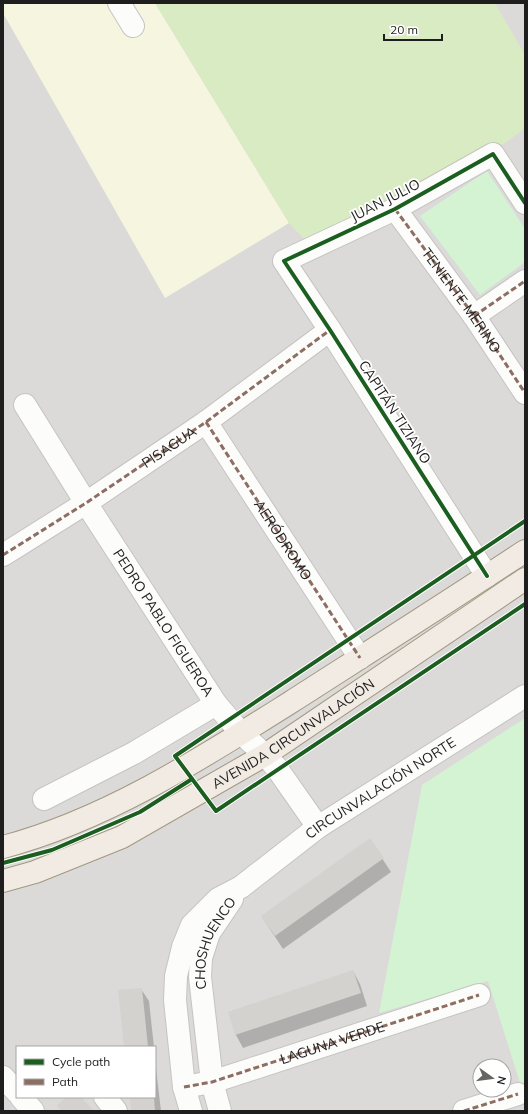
<svg xmlns="http://www.w3.org/2000/svg" width="528" height="1114" font-family="Mulish,sans-serif">
	<style>
		.residential { fill: #dbdad8; fill-rule: evenodd }
		.education { fill: #f6f6e0 }
		.grass { fill: #d9ebc3 }
		.park { fill: #d3f3d2 }
		.shadow { fill: #0003 }
		.building { fill: #d4d2cf }
		.lines { fill: none; stroke-linecap: round; stroke-linejoin: round }
		.minor-casing { stroke: #c5c4c2; stroke-width: 24 }
		.major-casing { stroke: #a29882; stroke-width: 24 }
		.minor { stroke: #fcfcfb; stroke-width: 22 }
		.major { stroke: #f1ebe3; stroke-width: 22 }
		.quiet { stroke: #8d6e63; stroke-width: 3; stroke-dasharray: 6 3; stroke-linecap: butt }
		.cycleway-casing { stroke: #fff; stroke-width: 6 }
		.cycleway { stroke: #1b5e20; stroke-width: 4 }
		.labels { text-anchor: middle; stroke-width: 3.5; stroke-linejoin: round; paint-order: stroke }
		.street-label { font-size: 14px; fill: #1e1e1e; stroke: #fff }
	</style>
	<rect width="100%" height="100%" fill="#eceae6"/>
	<!-- residential -->
	<path class="residential" d="M3,3H525V1111H3ZM17,1047H155V1097H17ZM480,1066H504V1090H480Z"/>
	<!-- education -->
	<path class="education" d="M3,3H155L289,223L165,298L3,13Z"/>
	<!-- grass -->
	<path class="grass" d="M155,3H495L525,55V128L505,143L398,199L304,239L289,223Z"/>
	<!-- park -->
	<g class="park">
		<path d="M487,171L525,229V262L480,295L420,216Z"/>
		<path d="M525,718V1099L488,981L379,1013L422,785Z"/>
	</g>
	<!-- shadow -->
	<g class="shadow">
		<path d="M370,840L391,872L283,949L262,917Z"/>
		<path d="M353,971L360,984L367,1006L243,1048L236,1035L229,1012Z"/>
		<path d="M141,989L149,1001L154,1047H125Z"/>
		<path d="M155,1060L161,1111H132L131,1097H155Z"/>
	</g>
	<!-- building -->
	<g class="building">
		<path d="M370,838L384,858L275,936L261,916Z"/>
		<path d="M353,970L361,993L235,1035L228,1012Z"/>
		<path d="M142,988L148,1047H124L118,990Z"/>
		<path d="M66,1097H81L94,1111H62L57,1106Z"/>
		<path d="M130,1097H154L155,1111H131Z"/>
	</g>
	<g class="lines">
		<!-- minor casing -->
		<g class="minor-casing">
			<g id="minor">
				<path d="M119,3L133,26"/>
				<path d="M395,209L474,316L525,393"/>
				<path d="M474,316L525,281"/>
				<path id="s1" d="M25,405L86,503L216,704L241,733L265,755L276,767L318,827"/>
				<path id="s2" d="M206,422L360,658"/>
				<path d="M3,555L86,503L206,422L330,330"/>
				<path d="M487,576L330,330L284,261L395,209L493,154L525,203"/>
				<path d="M44,799L134,753L216,704"/>
				<path d="M3,1077L17,1092"/>
				<path id="s3" d="M184,1087L212,1082L479,995"/>
				<path d="M21,1097L33,1111"/>
				<path d="M105,1097L116,1111"/>
				<path id="s4" d="M191,1111L184,1087L175,1000L176,976L183,947L192,925L218,899L241,887L318,827L525,696"/>
				<path id="s5" d="M220,1111L212,1082L200,977L201,958L209,933L232,899"/>
				<path d="M464,1111L518,1094"/>
			</g>
		</g>
		<!-- major casing -->
		<g class="major-casing">
			<g id="major">
				<path d="M3,847C106,820 202,758 291,702C369,652 448,602 525,551"/>
				<path id="s6" d="M3,881L35,872L122,837L265,755L525,579"/>
			</g>
		</g>
		<!-- minor -->
		<use href="#minor" class="minor"/>
		<!-- major -->
		<use href="#major" class="major"/>
		<!-- quiet -->
		<g class="quiet">
			<path id="s7" d="M395,209L474,316L525,393"/>
			<path d="M474,316L525,281"/>
			<path d="M206,422L360,658"/>
			<path id="s8" d="M3,555L86,503L206,422L330,330"/>
			<path d="M184,1087L212,1082L479,995"/>
			<path d="M464,1111L518,1094"/>
		</g>
		<!-- cycleway casing -->
		<g class="cycleway-casing">
			<g id="cycleway">
				<path d="M525,521L175,756L216,811L525,604"/>
				<path d="M487,576L330,330L284,261L395,209L493,154L525,203"/>
				<path d="M3,863L52,850L140,812L192,779"/>
			</g>
		</g>
		<!-- cycleway -->
		<use href="#cycleway" class="cycleway"/>
	</g>
	<g class="labels">
		<!-- street labels -->
		<g class="street-label">
			<text transform="translate(385 200) rotate(-27)" y="5">JUAN JULIO</text>
			<text dy="5" stroke="none"><textPath href="#s7" startOffset="113">TENIENTE MERINO</textPath></text>
			<text transform="translate(395 412) rotate(57)" y="5">CAPITÁN TIZIANO</text>
			<text dy="5" stroke="none"><textPath href="#s8" startOffset="198">PISAGUA</textPath></text>
			<text dy="5" stroke="none"><textPath href="#s2" startOffset="141">AERÓDROMO</textPath></text>
			<text dy="5" stroke="none"><textPath href="#s1" startOffset="258">PEDRO PABLO FIGUEROA</textPath></text>
			<text dy="5" stroke="none"><textPath href="#s6" startOffset="327">AVENIDA CIRCUNVALACIÓN</textPath></text>
			<text dy="5" stroke="none"><textPath href="#s4" startOffset="424">CIRCUNVALACIÓN NORTE</textPath></text>
			<text dy="5" stroke="none"><textPath href="#s5" startOffset="173">CHOSHUENCO</textPath></text>
			<text dy="5" stroke="none"><textPath href="#s3" startOffset="155">LAGUNA VERDE</textPath></text>
		</g>
	</g>
	<!-- border -->
	<rect width="528" height="1114" fill="none" stroke="#1e1e1e" stroke-width="8"/>
	<!-- legend -->
	<rect x="16" y="1046" width="140" height="52" fill="#ffffff" stroke="#a5a5a5"/>
	<rect x="24" y="1059" width="20" height="6" fill="#1b5e20" stroke="#a5a5a5"/>
	<text x="52" y="1066" font-size="12" fill="#1e1e1e">Cycle path</text>
	<rect x="24" y="1079" width="20" height="6" fill="#8d6e63" stroke="#a5a5a5"/>
	<text x="52" y="1086" font-size="12" fill="#1e1e1e">Path</text>
	<!-- north arrow -->
	<g transform="translate(492 1078) rotate(104)"><circle r="19" fill="#ffffff" stroke="#a5a5a5"/>
	<path d="M0-3L7 15L0 10L-7 15Z" fill="#666564"/>
	<text y="-6" font-size="11" font-weight="bold" text-anchor="middle" fill="#1e1e1e">N</text>
	</g>
	<!-- scale -->
	<path d="M384 34v6h58v-6" fill="none" stroke="#1e1e1e" stroke-width="2"/>
	<text x="390" y="34" font-size="12" fill="#1e1e1e" stroke="#ffffff" stroke-width="3" paint-order="stroke">20 m</text>
</svg>
